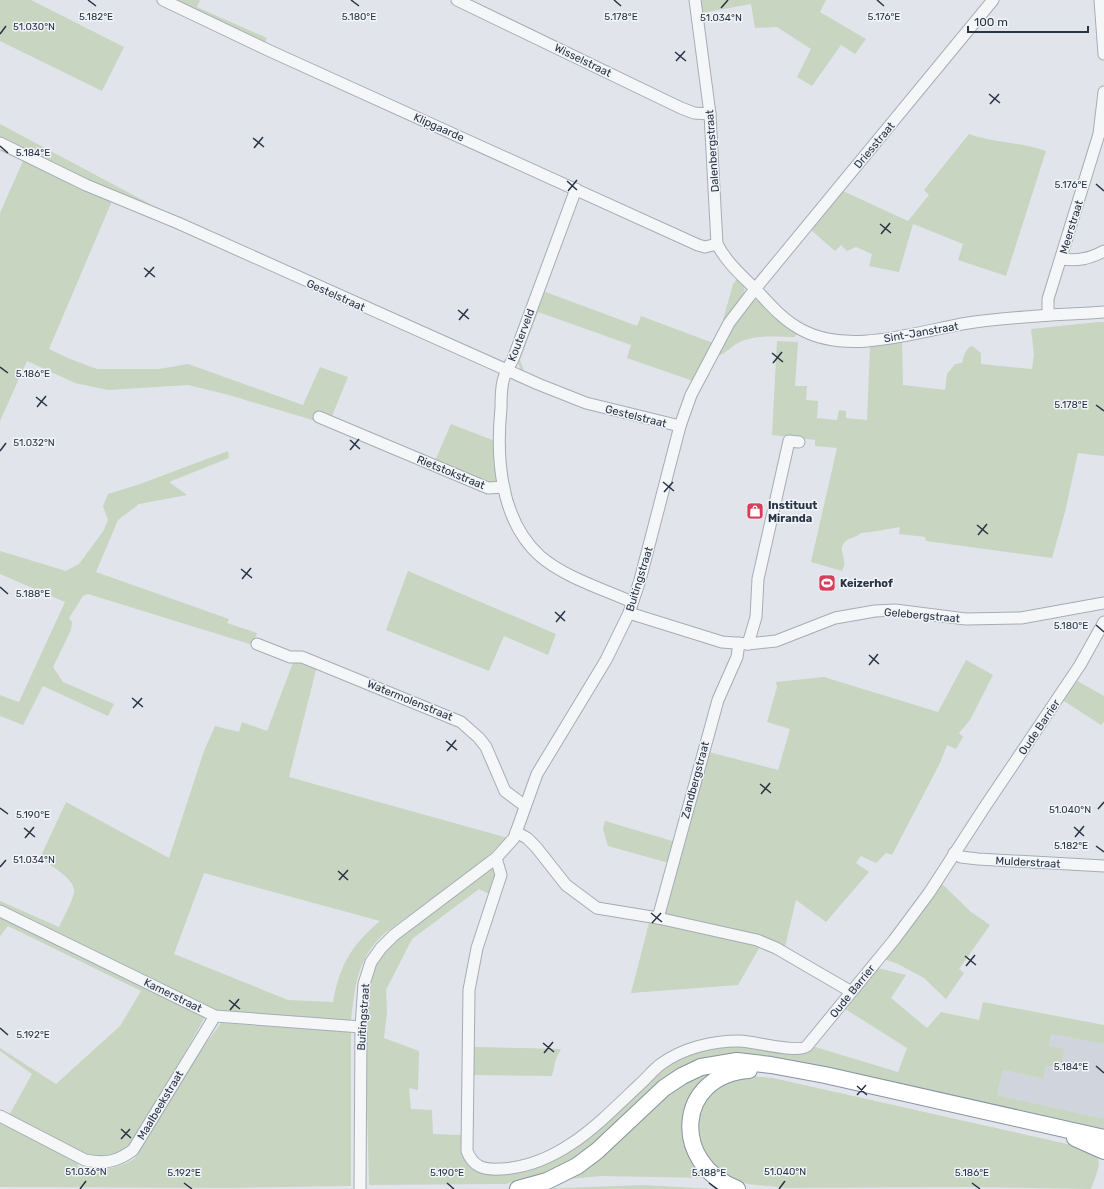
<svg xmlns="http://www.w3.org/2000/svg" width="1104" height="1189" font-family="Rubik,sans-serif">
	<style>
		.built { fill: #cfd4dd }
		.green { fill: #c7d5c1; fill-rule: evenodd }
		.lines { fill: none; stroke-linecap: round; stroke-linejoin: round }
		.minor-casing { stroke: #a6acb6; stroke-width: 13 }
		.highway-casing { stroke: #8793a2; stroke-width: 18 }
		.minor { stroke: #f4f6f8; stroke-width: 11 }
		.highway { stroke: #fff; stroke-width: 16 }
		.ticks { fill: none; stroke: #283344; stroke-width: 1.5 }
		.labels { text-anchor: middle; stroke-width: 3; stroke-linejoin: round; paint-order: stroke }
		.street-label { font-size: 11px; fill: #283344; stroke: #f1f4f8 }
		.poi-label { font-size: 11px; font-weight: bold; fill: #283344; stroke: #f1f4f8; text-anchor: start }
		.ticks-label { font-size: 10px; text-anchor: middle; fill: #283344; stroke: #f1f4f8; stroke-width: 3; stroke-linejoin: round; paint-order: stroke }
	</style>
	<rect width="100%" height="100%" fill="#e1e5eb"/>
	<!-- built -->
	<path class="built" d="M1051,1034L1104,1044V1119L997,1095L1003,1070L1044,1079Z"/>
	<!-- green -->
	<g class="green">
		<path d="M0,0H31L124,47L102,91L0,41Z"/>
		<path d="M155,0H200L197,7L267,38L264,44L268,54Z"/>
		<path d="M700,0H826L820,12L866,39L855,54L841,45L812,86L797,77L811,49L777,27L755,28L751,4L702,13Z"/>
		<path d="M0,124L165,212L112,201L49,349L70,359L97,369H159L188,364L303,405L320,367L348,377L332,416L325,414L322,423L229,395L188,385L108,390L75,383L27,361L0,421V213L23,161L0,149Z"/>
		<path d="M969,134C994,143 1021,142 1046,151L1006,276L958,260L963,244L913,224L899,272L869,266L872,254L856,247L847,251L841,245L835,251L810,229L843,191L908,221L929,195L924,190Z"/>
		<path d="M737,279H741C752,294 734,308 725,320H723L733,284Z"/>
		<path d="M543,291L637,326L641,316L713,343L693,381L627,358L631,345L538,312L520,360L524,371L521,372L517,358Z"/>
		<path d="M756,300L761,301L798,334L794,337C776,337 755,334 738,343C732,346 726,353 720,355L718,352L733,324L751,301Z"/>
		<path d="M1098,322H1104V456L1078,453L1065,512L1052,558L926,541L925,537L899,534L900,527C886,529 874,532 861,533C857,538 848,537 844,543C839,550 844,554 844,562C845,565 843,568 842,571L811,562L837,448L815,446V440L772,435L777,341L798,342L795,386H807L806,400L818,401L817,418L837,420L839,410L846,411V418L867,420L870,346L902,342L903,385L945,390L947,374L955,364L962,363C964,357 965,348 972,346L981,353V364L1032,369L1034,355L1031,329Z"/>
		<path d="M451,424L495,441L499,476L497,482L487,484L435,461Z"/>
		<path d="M228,451L229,458L169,482L187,495L139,504L118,520L96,572L229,619L227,623L257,633L253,645L88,594L83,596L69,618L72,622L71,630L53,667L63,682L114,704L108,716L43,686L23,725L0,716V695L19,702L65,602L0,574V551L66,571L79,564L104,530L108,520L103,506L108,494L140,484Z"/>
		<path d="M408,571L556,634L548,655L504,636L489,671L386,630Z"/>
		<path d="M294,660L317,666L289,777L508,838L473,869L386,932C357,958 355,985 351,1021L209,1010L148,1118L127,1149L112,1157L93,1156L83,1153L77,1166C96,1171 119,1170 135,1158L202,1049L221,1023L351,1032V1186L231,1188L0,1187V1118L8,1117L32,1074L0,1051V1048L56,1084L120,1026L141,991L8,926L0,936V901L59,927C63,918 73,901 74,892C76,879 49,865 40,858L66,802L169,858L204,751L215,726L239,732L242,722L267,731ZM204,873L380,921C351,946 340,964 333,1002L288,1000L174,954Z"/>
		<path d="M966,660L993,675L970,720L959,733L963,737L956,749L947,745L940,763L892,855L886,853L876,863L861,856L856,863L869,872L826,922L796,900L784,951L664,915L705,751L778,770L790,729L767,722L777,687L776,682L824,677L938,712Z"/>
		<path d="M1074,679L1104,696V722L1101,725L1061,699Z"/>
		<path d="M605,821L676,842L669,863L608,846L603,829Z"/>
		<path d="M490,869H494L497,872L491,895L479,889L412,939L386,990L387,1012L384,1038L419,1051L418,1090L409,1088L411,1109L432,1110L433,1134L463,1135C461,1154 464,1162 479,1173H507L539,1165L657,1071C688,1052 717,1042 754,1045C771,1047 788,1056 805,1054L812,1046L898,1072L907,1048L842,1007L878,968L906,975L891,998L927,1028L941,1012L979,1020L983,1002L1104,1025V1044L1051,1034L1049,1046L1064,1049L1061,1066H1046L1044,1079L1003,1070L997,1095L1104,1119V1129L795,1063L667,1077L583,1152L566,1164L528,1179L505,1184L369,1185L366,1072L368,982L376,962L402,934Z"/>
		<path d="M940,882L971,912L990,925L959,969L964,973L946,999L924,978L898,964L884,959Z"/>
		<path d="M650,919L762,943L738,985L631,993Z"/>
		<path d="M472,1047L561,1049L556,1059L552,1076L472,1075Z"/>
		<path d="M727,1066L690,1100L706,1178L602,1176L568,1179L659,1099L692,1075Z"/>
		<path d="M752,1076L773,1078L1067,1144L1071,1143C1103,1156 1104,1155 1091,1189L969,1187L786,1188L747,1184L732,1179L725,1176L701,1153L697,1116L710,1092L718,1086Z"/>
		<path d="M643,1185L715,1189H537Z"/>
	</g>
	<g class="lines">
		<!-- minor casing -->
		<g class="minor-casing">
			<g id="minor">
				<path d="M163,0L270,51L698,245L705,247L717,244"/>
				<path d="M457,0L681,108L694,113L710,114"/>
				<path d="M695,0L710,114L717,244C728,265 745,278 761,295C773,308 785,321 802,330C850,356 918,331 968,323C1013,316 1059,315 1104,312"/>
				<path d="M1100,0L1104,54"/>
				<path d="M0,143L86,185L178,223L538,384L586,403L680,426"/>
				<path d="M576,189L513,359C509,366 505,373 503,381C501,390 501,400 501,408C496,458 500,520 540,556C564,577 603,589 632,602"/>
				<path d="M1061,259C1078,261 1089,259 1104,251"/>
				<path d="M1048,315V299L1099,134L1104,92"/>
				<path d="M319,417L488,488L504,487"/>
				<path d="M629,613L722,642L748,644L776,641L835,618L875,611L895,610L966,619L1021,618L1104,603"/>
				<path d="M257,644L290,657H302L461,722L479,738L486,747L505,791L525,806"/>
				<path d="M748,644L756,617L758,579L789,441L799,442"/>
				<path d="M516,832L527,838L536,847L566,885L597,908L658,918L757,940L776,948L850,991"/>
				<path d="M954,853L961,857L978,859L1104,866"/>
				<path d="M496,858L501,875L477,948L469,990L467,1151C473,1167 484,1170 500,1169C558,1167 600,1122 639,1085C647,1078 653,1070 661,1064C683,1048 712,1041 739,1041C753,1041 798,1054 807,1046L894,940L929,893L984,808L1080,665L1104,622"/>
				<path d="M0,911L215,1016L361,1027"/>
				<path d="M658,918L718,700L737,657L739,643"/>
				<path d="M0,1116L85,1160C105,1164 117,1162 133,1150L215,1016"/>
				<path d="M360,1189L361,1027L364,984L371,962L381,948L394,935L496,858L514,838L537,774L606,660L629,613L640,580L680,426L691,395L729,323L755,289L993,0"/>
			</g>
		</g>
		<!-- highway casing -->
		<g class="highway-casing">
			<g id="highway">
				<path d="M1075,1138L1104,1151"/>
				<path d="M518,1189L547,1181L577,1166L597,1151L664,1088L682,1076L701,1067L737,1061L771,1065L825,1075L1104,1138"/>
				<path d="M737,1189C670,1163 676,1075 749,1070"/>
			</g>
		</g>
		<!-- minor -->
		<use href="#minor" class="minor"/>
		<!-- highway -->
		<use href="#highway" class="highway"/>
	</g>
	<!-- ticks -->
	<path class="ticks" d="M88,0L96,6M351,0L359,6M614,0L621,6M877,0L884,6M721,8L728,0M0,34L6,26M675,52L686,61M676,61L685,51M989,94L1000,103M990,104L999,94M253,138L264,147M0,146L8,153M254,148L263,137M567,181L577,190M1096,184L1104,191M568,191L577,180M880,224L891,233M881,234L890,223M144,268L155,277M145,277L154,267M458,310L469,319M459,320L468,309M772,353L783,362M773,363L782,352M0,367L8,373M36,397L47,406M1096,405L1104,411M37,407L46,396M350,440L360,449M350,450L359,439M0,451L6,443M663,482L674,491M664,492L673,482M977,525L988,534M978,535L987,524M241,569L252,578M242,579L251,568M0,587L8,594M555,612L565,621M556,622L565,611M1096,625L1104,632M869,655L879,664M869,665L878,654M132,698L143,707M133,708L142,698M446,741L457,750M447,751L456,740M760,784L771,793M761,794L770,783M0,808L8,814M1098,809L1104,802M1074,827L1084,836M24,828L35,837M1075,837L1084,826M25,838L34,827M1096,846L1104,852M0,867L6,860M338,871L348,880M339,880L348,870M651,913L662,922M652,923L661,913M965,956L976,965M966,966L975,955M229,1000L240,1009M230,1010L239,999M0,1028L8,1035M543,1043L554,1052M544,1053L553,1042M1096,1066L1104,1073M857,1086L867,1095M857,1095L866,1085M121,1129L131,1138M121,1139L130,1129M184,1183L192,1189M447,1183L454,1189M709,1183L717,1189M972,1183L980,1189M80,1189L86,1181M779,1189L785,1181"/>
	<!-- icons -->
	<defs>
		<g id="shop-square" transform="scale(0.9)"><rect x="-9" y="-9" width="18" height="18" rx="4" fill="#d73e5c" stroke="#f1f4f8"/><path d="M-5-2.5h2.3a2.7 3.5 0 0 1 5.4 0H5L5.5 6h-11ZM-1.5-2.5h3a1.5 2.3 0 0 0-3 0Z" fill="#fff"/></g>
		<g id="stadium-square" transform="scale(0.9)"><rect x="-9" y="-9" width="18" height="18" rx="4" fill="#d73e5c" stroke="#f1f4f8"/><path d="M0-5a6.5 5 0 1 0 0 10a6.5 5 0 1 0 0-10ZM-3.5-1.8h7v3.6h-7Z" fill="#fff"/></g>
	</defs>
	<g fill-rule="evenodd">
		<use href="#shop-square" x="755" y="511"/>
		<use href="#stadium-square" x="827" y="583"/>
	</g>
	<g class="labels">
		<!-- street labels -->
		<g class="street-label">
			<text transform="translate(583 60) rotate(26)" y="4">Wisselstraat</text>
			<text transform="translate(439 127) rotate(24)" y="4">Klipgaarde</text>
			<text transform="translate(874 145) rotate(-50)" y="4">Driesstraat</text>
			<text transform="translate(712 151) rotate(-94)" y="4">Dalenbergstraat</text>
			<text transform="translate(1071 227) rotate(-73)" y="4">Meerstraat</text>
			<text transform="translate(336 295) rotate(24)" y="4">Gestelstraat</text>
			<text transform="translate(921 332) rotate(-10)" y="4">Sint-Janstraat</text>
			<text transform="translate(521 335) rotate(-69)" y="4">Kouterveld</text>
			<text transform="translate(636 416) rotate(14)" y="4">Gestelstraat</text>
			<text transform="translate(451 472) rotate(22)" y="4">Rietstokstraat</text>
			<text transform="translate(639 579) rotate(-73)" y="4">Buitingstraat</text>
			<text transform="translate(922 615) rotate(5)" y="4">Gelebergstraat</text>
			<text transform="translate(410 700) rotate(22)" y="4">Watermolenstraat</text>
			<text transform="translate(1039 727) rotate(-56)" y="4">Oude Barrier</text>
			<text transform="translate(695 780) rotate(-75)" y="4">Zandbergstraat</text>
			<text transform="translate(1028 862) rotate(3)" y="4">Mulderstraat</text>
			<text transform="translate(852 991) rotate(-51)" y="4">Oude Barrier</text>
			<text transform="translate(173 995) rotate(26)" y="4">Kamerstraat</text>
			<text transform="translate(363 1017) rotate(-86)" y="4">Buitingstraat</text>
			<text transform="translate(160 1105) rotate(-59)" y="4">Maalbeekstraat</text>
		</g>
		<!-- poi labels -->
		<g class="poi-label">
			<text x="768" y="509">Instituut<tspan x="768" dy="13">Miranda</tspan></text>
			<text x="840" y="587">Keizerhof</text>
		</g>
	</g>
	<g class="ticks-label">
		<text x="96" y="20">5.182°E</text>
		<text x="359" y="20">5.180°E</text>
		<text x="621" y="20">5.178°E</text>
		<text x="884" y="20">5.176°E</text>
		<text x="721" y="21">51.034°N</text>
		<text x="34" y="30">51.030°N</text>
		<text x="33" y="156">5.184°E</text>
		<text x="1071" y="188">5.176°E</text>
		<text x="33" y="377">5.186°E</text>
		<text x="1071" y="408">5.178°E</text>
		<text x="34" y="446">51.032°N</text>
		<text x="33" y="597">5.188°E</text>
		<text x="1071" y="629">5.180°E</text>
		<text x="1070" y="813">51.040°N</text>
		<text x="33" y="818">5.190°E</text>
		<text x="1071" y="849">5.182°E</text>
		<text x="34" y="863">51.034°N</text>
		<text x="33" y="1038">5.192°E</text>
		<text x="1071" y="1070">5.184°E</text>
		<text x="86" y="1175">51.036°N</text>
		<text x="785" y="1175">51.040°N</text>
		<text x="184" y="1176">5.192°E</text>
		<text x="447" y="1176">5.190°E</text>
		<text x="709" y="1176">5.188°E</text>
		<text x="972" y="1176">5.186°E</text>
	</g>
	<!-- scale -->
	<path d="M968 26v6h120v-6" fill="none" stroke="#283344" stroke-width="2"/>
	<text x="974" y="26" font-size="12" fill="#283344" stroke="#f1f4f8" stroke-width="3" paint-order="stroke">100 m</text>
</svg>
